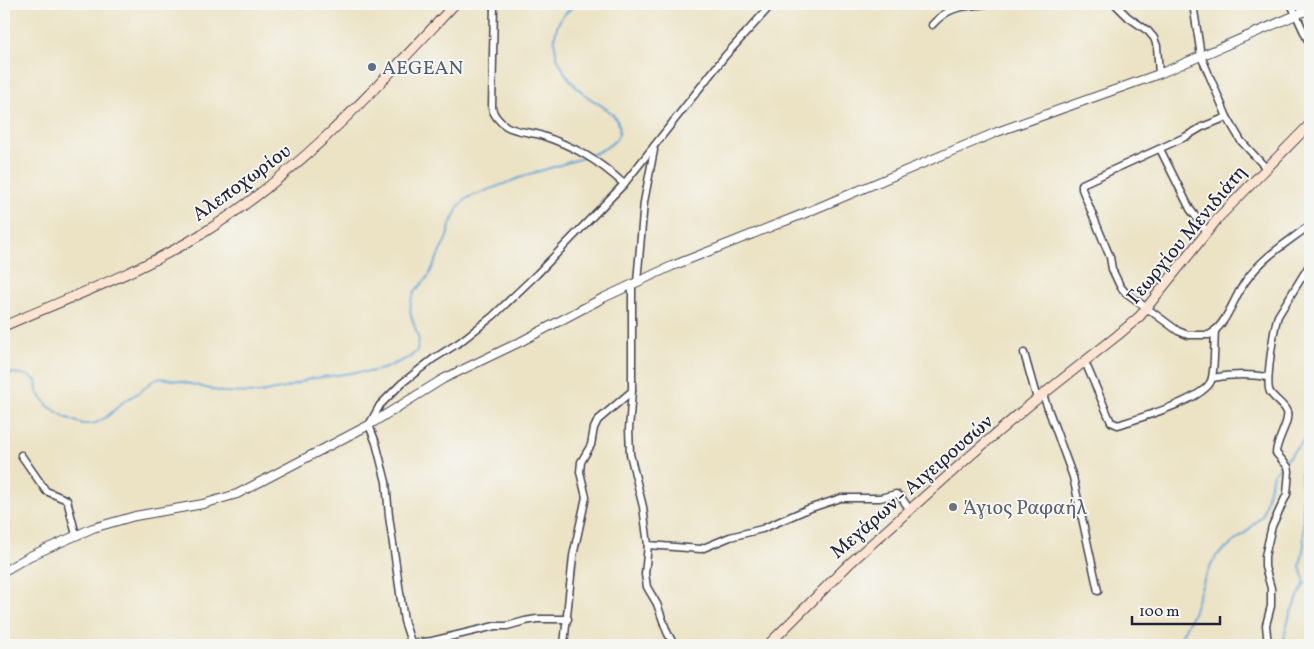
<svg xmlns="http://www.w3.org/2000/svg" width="1314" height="649" font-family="Vollkorn,serif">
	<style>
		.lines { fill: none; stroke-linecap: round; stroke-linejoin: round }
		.stream { stroke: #61a5d6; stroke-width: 2 }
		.minor-casing { stroke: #403f50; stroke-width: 9 }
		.tertiary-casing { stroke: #403f50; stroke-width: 10 }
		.secondary-casing { stroke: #403f50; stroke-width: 11 }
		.minor { stroke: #fff; stroke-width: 6 }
		.tertiary { stroke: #fff; stroke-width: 8 }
		.secondary { stroke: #fde4d1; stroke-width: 9 }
		.service-dot { fill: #5c6f8a; stroke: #f6f6f2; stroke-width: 2 }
		.worship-dot { fill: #6b7280; stroke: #f6f6f2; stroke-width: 2 }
		.labels { text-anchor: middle; stroke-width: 4; stroke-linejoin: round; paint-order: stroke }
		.service-label { font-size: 20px; fill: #4e5e75; stroke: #f6f6f2; text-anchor: start }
		.street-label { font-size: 20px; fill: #22223b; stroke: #f6f6f2 }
		.worship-label { font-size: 20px; fill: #5b616d; stroke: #f6f6f2; text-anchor: start }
	</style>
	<rect width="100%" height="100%" fill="#f6f6f2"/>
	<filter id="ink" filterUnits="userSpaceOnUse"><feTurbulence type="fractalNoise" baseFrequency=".02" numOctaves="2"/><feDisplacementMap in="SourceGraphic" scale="10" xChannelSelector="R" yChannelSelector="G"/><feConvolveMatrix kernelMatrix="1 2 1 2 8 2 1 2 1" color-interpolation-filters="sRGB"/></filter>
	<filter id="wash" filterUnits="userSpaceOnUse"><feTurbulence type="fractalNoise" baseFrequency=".0096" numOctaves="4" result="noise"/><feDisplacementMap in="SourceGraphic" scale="20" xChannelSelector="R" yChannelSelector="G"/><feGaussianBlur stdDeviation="1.12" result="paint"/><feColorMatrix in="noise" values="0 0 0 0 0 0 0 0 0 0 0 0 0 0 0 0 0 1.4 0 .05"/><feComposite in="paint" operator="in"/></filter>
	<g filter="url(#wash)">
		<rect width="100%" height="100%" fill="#ece3c5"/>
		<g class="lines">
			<!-- stream -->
			<g class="stream">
				<path d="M576,4C571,9 564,13 560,20C545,49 565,80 588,97C596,103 606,107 613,115C631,136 608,148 591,155"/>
				<path d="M4,373C17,373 25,373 36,380L37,391L48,406L67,418L83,424H90L96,423L108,416L123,402L141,391L154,380L161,378L179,381L222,392L260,393L285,388L309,379L358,372H369L383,369L410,357L417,351L419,340L410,312L411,301L415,291L428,277L447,237L450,225L458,207L467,198L530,174L586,157"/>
				<path d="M1285,461L1310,433"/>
				<path d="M1177,645L1193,613L1205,577L1216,556L1244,534L1262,516L1273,474L1282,465"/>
				<path d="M1282,645L1290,614L1305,582L1300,567L1304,545L1301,469L1310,445"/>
			</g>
		</g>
	</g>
	<g filter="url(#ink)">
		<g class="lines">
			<!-- minor casing -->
			<g class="minor-casing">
				<g id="minor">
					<path d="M494,4L492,108C494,116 500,122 506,126C516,132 530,132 540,135C574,146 598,160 624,184"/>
					<path d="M1115,4L1128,17L1148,31L1154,38L1157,46L1159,74"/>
					<path d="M1193,4L1201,56L1227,117L1241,141L1266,168"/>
					<path d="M1291,4L1310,45"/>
					<path d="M932,25C950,5 963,7 987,4"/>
					<path d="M1227,117L1202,127L1185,137L1082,184V189L1110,257L1112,269L1120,286L1125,292L1178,331L1188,335H1209C1224,327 1232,304 1240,290C1257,260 1284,245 1310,225"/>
					<path d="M1160,149L1190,209L1207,232"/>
					<path d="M637,282L644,202L654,150"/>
					<path d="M1024,353L1037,399"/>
					<path d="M1085,362L1111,422L1118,425C1139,418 1203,400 1211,381C1215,371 1214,342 1215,330"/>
					<path d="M1212,378C1231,374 1249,374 1268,377"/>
					<path d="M632,391L629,429L630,454L643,507L648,545L701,549L730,537L762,529L808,509L841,498H880L896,494L901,497L910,510"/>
					<path d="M1043,395L1073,477L1098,591"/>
					<path d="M21,455L46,491L67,500L76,535"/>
					<path d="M648,545L645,574L647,587L657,604L667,632L674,645"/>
					<path d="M568,619H537L525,621L507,626H495L432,641L415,643L411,642L404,621L389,516L386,482L376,443L369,425L380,405L402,383L433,359L460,342L493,316L537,274L624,184L725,56L772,4"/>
					<path d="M564,645L573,556L586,497L580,472L581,462L591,445L594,428L598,420L632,391V285"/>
					<path d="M1268,645L1266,625L1271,606V588L1265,567V556L1272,526L1287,494L1289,471L1288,467L1276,453C1276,441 1290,422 1287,412C1284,404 1274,399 1270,392C1265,384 1274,327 1278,316L1310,264"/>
				</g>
			</g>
			<!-- tertiary casing -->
			<g class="tertiary-casing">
				<path id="tertiary" d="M4,571L30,556L93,528L135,516L203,504L237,494L369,425L443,379L520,342L603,298L672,266L803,214L997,132L1159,74L1310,9"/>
			</g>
			<!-- secondary casing -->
			<g class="secondary-casing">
				<g id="secondary">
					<path d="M4,326C71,297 137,273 200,235C299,174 376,88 455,4"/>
					<path d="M768,645L849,564L971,455L1027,407L1118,335L1140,316L1219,217L1310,124"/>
				</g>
			</g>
			<!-- minor -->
			<use href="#minor" class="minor"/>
			<!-- tertiary -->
			<use href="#tertiary" class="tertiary"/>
			<!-- secondary -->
			<use href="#secondary" class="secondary"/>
		</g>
	</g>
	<!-- markers -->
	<circle class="service-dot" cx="372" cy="67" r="5"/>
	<circle class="worship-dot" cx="953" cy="507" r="5"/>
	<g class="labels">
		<!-- service labels -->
		<g class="service-label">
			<text x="382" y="74">AEGEAN</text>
		</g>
		<!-- street labels -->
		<g class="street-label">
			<text transform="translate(241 182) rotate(-36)" y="7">Αλεποχωρίου</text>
			<text transform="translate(1186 234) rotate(-50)" y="7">Γεωργίου Μενιδιάτη</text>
			<text transform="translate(911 486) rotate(-41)" y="7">Μεγάρων - Αιγειρουσών</text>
		</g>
		<!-- worship labels -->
		<g class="worship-label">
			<text x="963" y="514">Άγιος Ραφαήλ</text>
		</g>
	</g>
	<!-- margin -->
	<rect width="1314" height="649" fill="none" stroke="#f6f6f2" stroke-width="20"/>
	<!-- scale -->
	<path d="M1132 616v8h88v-8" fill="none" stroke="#22223b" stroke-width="2.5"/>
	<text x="1139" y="616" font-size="15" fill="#22223b" stroke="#f6f6f2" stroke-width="4" paint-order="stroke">100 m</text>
</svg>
